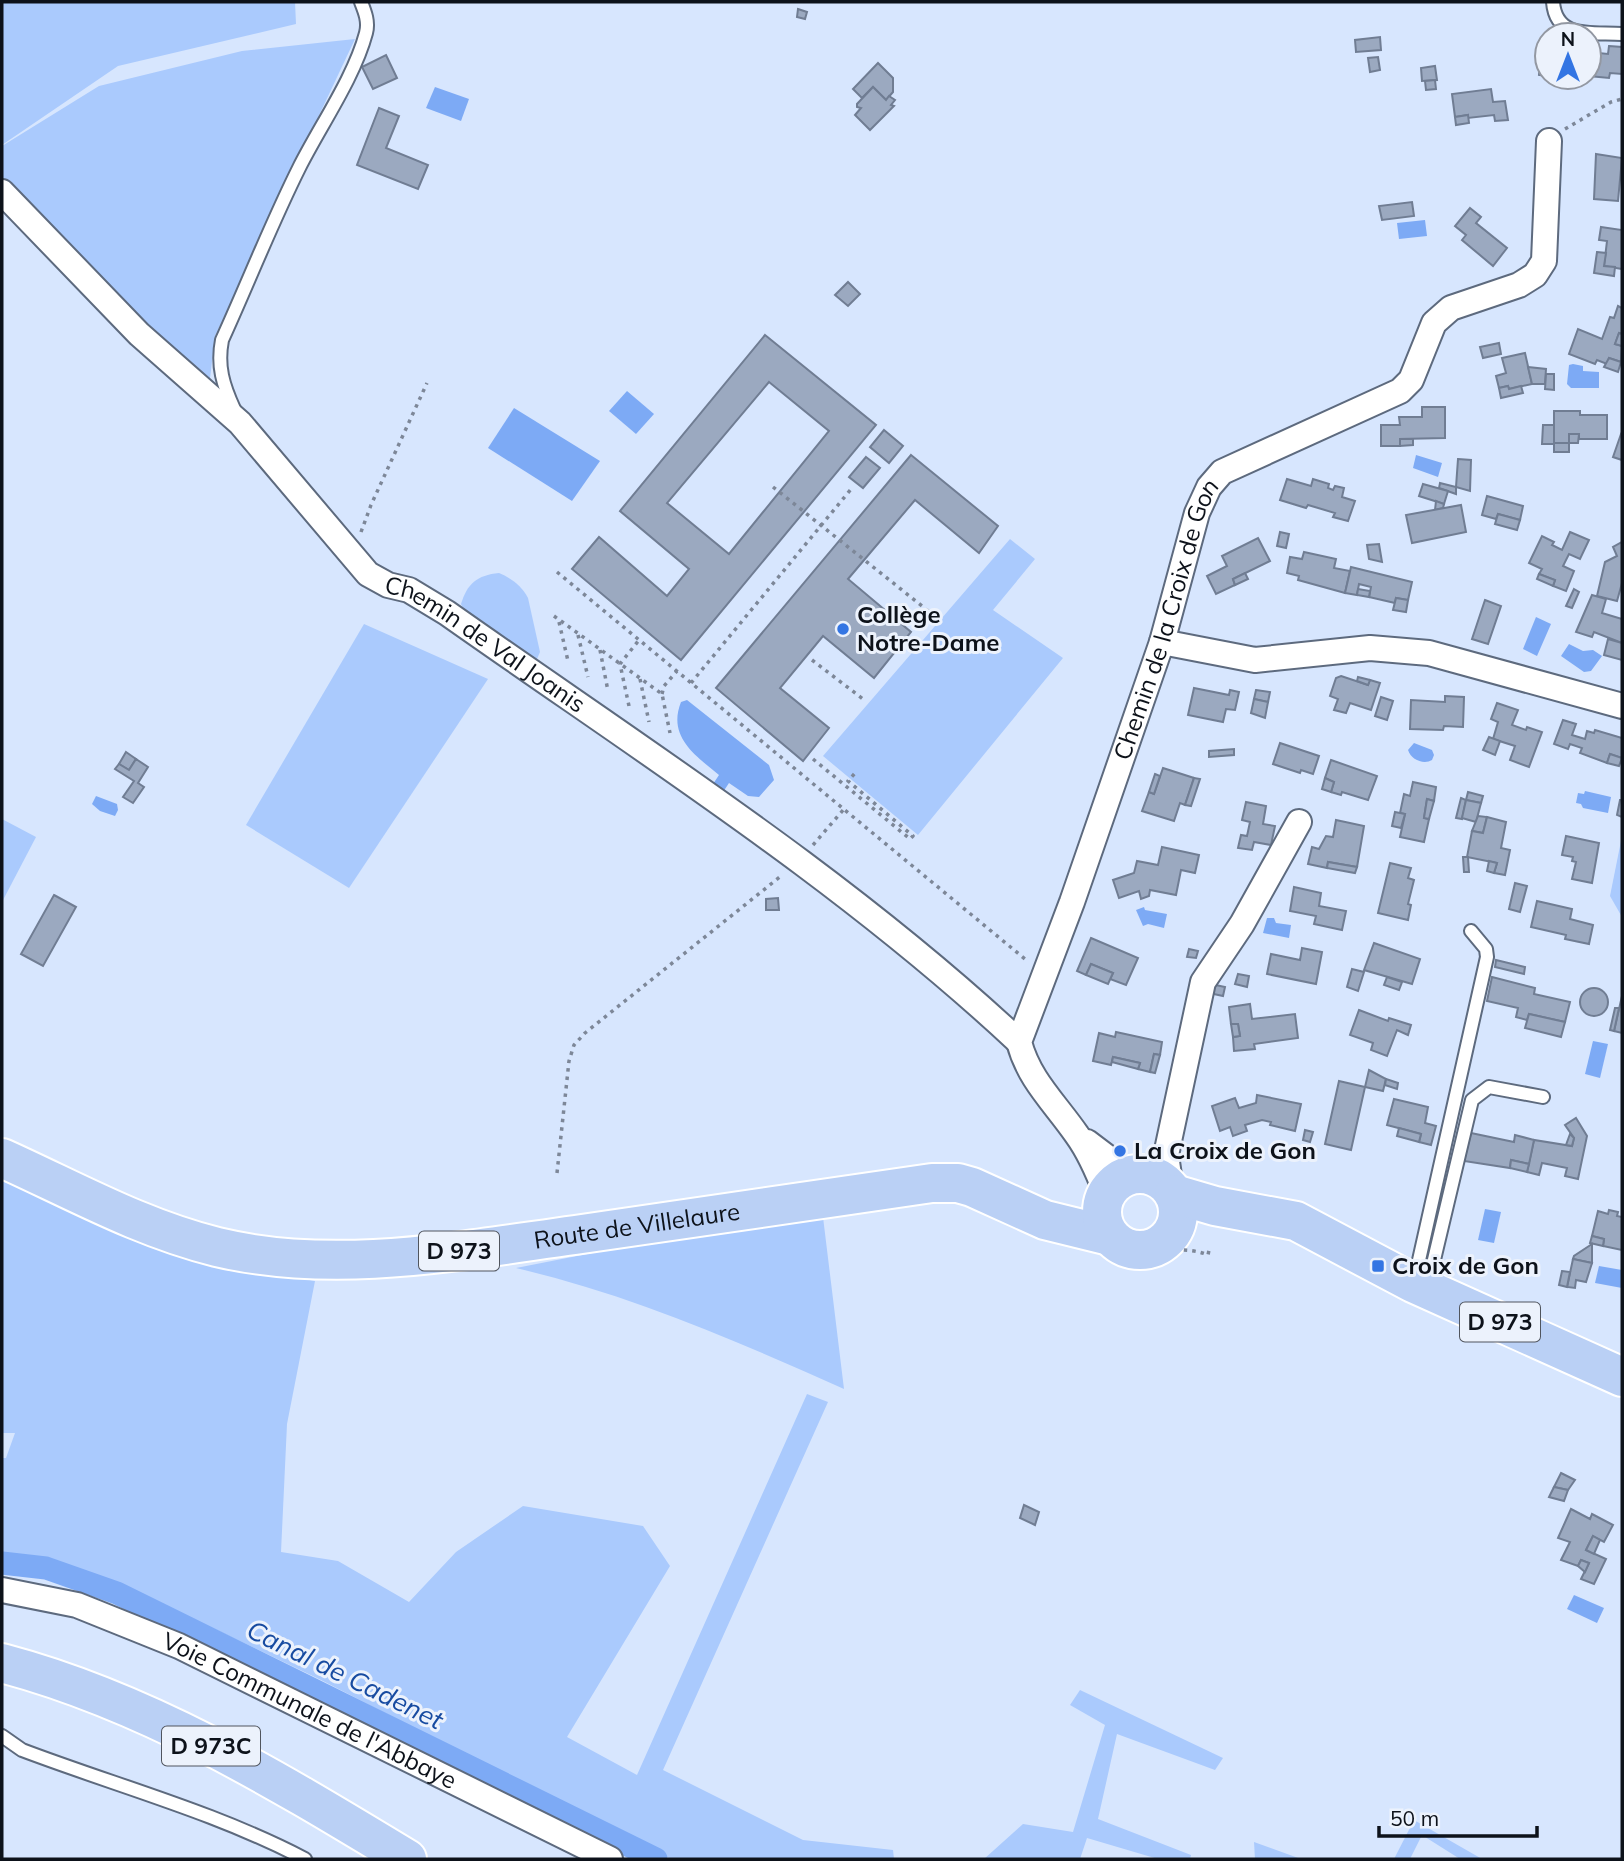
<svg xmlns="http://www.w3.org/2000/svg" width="1624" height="1861" font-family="Mulish,sans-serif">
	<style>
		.green { fill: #aacafd }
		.water { fill: #7daaf5 }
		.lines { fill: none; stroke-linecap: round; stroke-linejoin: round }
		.canal { stroke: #7daaf5; stroke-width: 23 }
		.building { fill: #9ba9c0; stroke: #707d93; stroke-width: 2; fill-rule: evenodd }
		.service-casing { stroke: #5d6a7e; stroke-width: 16 }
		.minor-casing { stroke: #5d6a7e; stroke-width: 28 }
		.primary-casing { stroke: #fff; stroke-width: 42 }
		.path { stroke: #7d8798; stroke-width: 3.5; stroke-dasharray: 3.5 5; stroke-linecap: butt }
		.service { stroke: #fff; stroke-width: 12 }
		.minor { stroke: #fff; stroke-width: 24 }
		.primary { stroke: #bad0f5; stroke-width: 38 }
		.poi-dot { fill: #3375e3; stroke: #ecf2fc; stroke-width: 2.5 }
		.labels { text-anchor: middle; stroke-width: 6; stroke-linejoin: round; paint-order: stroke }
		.shield { fill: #ecf2fc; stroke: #50555e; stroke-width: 2 }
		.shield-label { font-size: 23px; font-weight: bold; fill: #0d121a }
		.poi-label { font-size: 24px; font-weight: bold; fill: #0d121a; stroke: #ecf2fc; text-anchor: start }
		.street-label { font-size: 24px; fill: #0d121a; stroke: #ecf2fc }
		.water-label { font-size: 26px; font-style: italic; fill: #174ba1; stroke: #ecf2fc }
	</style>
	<rect width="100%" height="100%" fill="#d7e6fe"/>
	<!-- green -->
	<g class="green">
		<path d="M2,2H295L296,24L118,66L2,145Z"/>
		<path d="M355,39L215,336L209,387L105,295L2,180V146L99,86L242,51Z"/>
		<path d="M1010,539L1035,559L993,610L1063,658L918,835L823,756Z"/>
		<path d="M499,573C511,578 522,586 528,598L540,652L537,659H529L466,615L461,604C467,584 477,575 499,573Z"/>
		<path d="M364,624L488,679L349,888L246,825Z"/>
		<path d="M2,819L36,837L2,902Z"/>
		<path d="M1622,836V917L1610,896Z"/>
		<path d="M2,1175L178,1255L315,1281L287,1424L281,1552L338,1561L409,1602L456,1552L523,1506L643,1526L670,1566L567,1737L637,1775L807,1394L828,1402L663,1770L803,1840L893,1850L894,1859H671L321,1680L169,1607L90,1573L49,1560L2,1554V1458H6L15,1433H2Z"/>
		<path d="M823,1217L844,1389C737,1341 631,1295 516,1268L628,1246Z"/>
		<path d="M1080,1690L1223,1758L1215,1770L1117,1734L1098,1819L1191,1855L1190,1859H1158L1087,1838L1080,1859H984L1023,1824L1073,1832L1105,1725L1070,1705Z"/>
		<path d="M1414,1820L1482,1859H1460L1422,1835L1410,1859H1394Z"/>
		<path d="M1254,1842L1301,1859H1255Z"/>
	</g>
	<!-- water -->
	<g class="water">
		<path d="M435,87L469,99L461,121L426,108Z"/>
		<path d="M1425,220L1427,236L1399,239L1397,223Z"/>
		<path d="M1573,364L1583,366V371L1599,372V388H1571L1567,384L1569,365Z"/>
		<path d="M627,391L654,414L636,434L609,411Z"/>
		<path d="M514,408L600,461L572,501L488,448Z"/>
		<path d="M1416,455L1442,463L1438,477L1413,468Z"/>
		<path d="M1536,617L1551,624L1537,656L1523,649Z"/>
		<path d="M1569,644L1583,651L1593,650L1602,656L1591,671L1584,672L1561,656Z"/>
		<path d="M687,700L769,765L774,780L759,797L748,796L729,783L723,792L713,784L719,775C696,756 667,737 681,702Z"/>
		<path d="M1414,743L1432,750L1434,755L1432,760C1424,765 1411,760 1408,750Z"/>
		<path d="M1585,791L1611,797L1608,813L1583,808L1581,804L1576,803L1578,793L1584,794Z"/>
		<path d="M96,796L117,804L118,810L115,816L100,811L92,804Z"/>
		<path d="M1144,907L1145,910L1167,914L1164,928L1148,924L1143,926L1136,910Z"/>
		<path d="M1267,918H1274L1276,923L1291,925L1289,938L1263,933Z"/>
		<path d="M1593,1041L1608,1044L1600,1078L1585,1074Z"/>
		<path d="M1485,1209L1501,1212L1494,1243L1478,1240Z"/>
		<path d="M1599,1266L1622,1270V1288L1595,1283Z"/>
		<path d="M1574,1595L1604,1608L1597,1623L1567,1609Z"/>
	</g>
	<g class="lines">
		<!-- canal -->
		<path class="canal" d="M2,1563L46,1568L117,1593L656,1859"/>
	</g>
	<!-- building -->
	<g class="building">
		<path d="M798,9L807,12L805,19L797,17Z"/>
		<path d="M1380,37L1381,50L1356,52L1355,40Z"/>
		<path d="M1609,46L1622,47V74L1610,73L1609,78L1589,76V52L1608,54Z"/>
		<path d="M1541,53H1547V76L1539,75Z"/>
		<path d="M386,55L397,78L373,89L362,67Z"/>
		<path d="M1378,57L1380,70L1370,72L1368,58Z"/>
		<path d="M878,63L893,78V92L886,100L873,87L862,98L853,89Z"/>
		<path d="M1435,66L1437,80L1422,81L1421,68Z"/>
		<path d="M1435,80L1436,89L1426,90L1425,81Z"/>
		<path d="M873,87L886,100L889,96L895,100L891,105L894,106L870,130L855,115L861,108L857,107V104Z"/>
		<path d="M1491,89L1493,102L1505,101L1508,120L1495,121L1494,115L1468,118V115L1455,117L1452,94Z"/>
		<path d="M379,108L399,116L386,148L428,165L418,189L357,165Z"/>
		<path d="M1468,115L1469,123L1456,125L1455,117Z"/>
		<path d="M1596,154L1622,158L1618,201L1594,199Z"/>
		<path d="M1412,202L1414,216L1382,220L1379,206Z"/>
		<path d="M1470,208L1481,217L1476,223L1507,248L1493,266L1462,240L1466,235L1455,226Z"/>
		<path d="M1601,227L1622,230V269L1604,266L1607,241L1599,240Z"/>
		<path d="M1597,252L1606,253L1604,266L1615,267L1614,276L1594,273Z"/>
		<path d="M848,282L860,294L848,306L835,295Z"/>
		<path d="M1618,306L1622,308V334L1619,333L1615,344L1622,346L1621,362L1609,358L1607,364L1597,360L1595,364L1569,354L1578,329L1602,339L1610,317L1614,318Z"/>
		<path d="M1619,333L1622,334V346L1615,344Z"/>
		<path d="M765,335L876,425L681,660L572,569L599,537L667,596L689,569L620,511ZM769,382L829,431L729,554L667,503Z"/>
		<path d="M1499,343L1501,354L1483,358L1480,347Z"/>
		<path d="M1525,353L1532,384L1509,389L1508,386L1499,388L1496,376L1506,373L1502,358Z"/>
		<path d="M1609,358L1621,362L1618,372L1604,367Z"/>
		<path d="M1528,367L1546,369L1545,384H1532Z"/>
		<path d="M1546,374H1554V390L1545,389Z"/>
		<path d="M1508,386L1509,389L1521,386L1523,393L1501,398L1499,388Z"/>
		<path d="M1422,407H1445V438L1400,439V446H1381V425H1400L1399,417H1422Z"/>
		<path d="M1554,411H1580V415H1607V439H1579V434H1569V443H1554Z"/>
		<path d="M1543,425H1554V444H1542Z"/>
		<path d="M884,430L903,446L889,463L870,447Z"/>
		<path d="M1569,434H1579L1578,443H1569Z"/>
		<path d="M1621,434L1622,435V460L1613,457Z"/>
		<path d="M1400,439H1413V445L1400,446Z"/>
		<rect x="1554" y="443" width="15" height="9"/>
		<path d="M911,455L998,526L979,553L915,500L848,579L911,632L874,678L823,636L780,688L829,728L803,761L716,688Z"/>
		<path d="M866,457L880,468L863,488L849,477Z"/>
		<path d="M1458,459L1471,460L1470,491L1456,487Z"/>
		<path d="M1287,479L1311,486L1313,479L1329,484L1328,488L1333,490L1335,486L1344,488L1342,497L1355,501L1348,521L1333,517L1335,513L1308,505L1306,508L1280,500Z"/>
		<path d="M1440,483L1456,487V494L1439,488Z"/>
		<path d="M1423,484L1448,491L1444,504L1419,496Z"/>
		<path d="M1487,496L1523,506L1520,520L1498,514L1496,519L1482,515Z"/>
		<path d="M1436,501L1444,504L1443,508L1435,510Z"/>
		<path d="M1461,505L1466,532L1412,543L1406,515Z"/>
		<path d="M1498,514L1520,520L1517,530L1495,524Z"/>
		<path d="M1280,532L1289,534L1286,548L1277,546Z"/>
		<path d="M1570,532L1589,540L1580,559L1569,554L1563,566L1574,571L1566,591L1553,586L1555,580L1539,574L1542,569L1529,563L1542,536L1554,542L1552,545L1562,550Z"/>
		<path d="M1258,538L1270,561L1233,579L1235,585L1216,594L1207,576L1227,566L1222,556Z"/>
		<path d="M1622,542V583L1617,601L1597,596L1605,562L1617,556L1613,547Z"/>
		<path d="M1379,544L1382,562L1369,559L1367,545Z"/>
		<path d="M1304,552L1336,559L1334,568L1350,571L1345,593L1298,580L1299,576L1287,573L1290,557L1302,559Z"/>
		<path d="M1351,567L1412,582L1408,600L1396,598L1395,603L1369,597L1371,587L1359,584L1357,595L1345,593Z"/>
		<path d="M1245,573L1248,579L1235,585L1233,579Z"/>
		<path d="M1539,574L1555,580L1553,586L1537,579Z"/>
		<path d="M1358,589L1370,591L1369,597L1357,595Z"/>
		<path d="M1574,589L1579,592L1572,608L1566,606Z"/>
		<path d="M1592,595L1606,599L1602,613L1622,619V643L1594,632L1592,637L1576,632Z"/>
		<path d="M1396,598L1408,600L1406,612L1393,610Z"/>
		<path d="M1485,600L1501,606L1488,644L1472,639Z"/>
		<path d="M1608,639L1622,643V660L1604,655Z"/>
		<path d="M1341,676L1368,685L1370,680L1380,683L1371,710L1350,703L1346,713L1334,710L1338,699L1330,696L1336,678Z"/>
		<path d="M1358,677L1370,680L1368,685L1357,681Z"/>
		<path d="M1194,688L1229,695L1230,690L1239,692L1235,710L1226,709L1223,722L1188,715Z"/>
		<path d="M1256,690L1270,692L1268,702L1254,699Z"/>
		<path d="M1445,696L1464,697L1463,727L1444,726L1443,730L1410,729L1411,700L1445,702Z"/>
		<path d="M1381,697L1393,701L1387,720L1375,716Z"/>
		<path d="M1254,699L1268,702L1265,718L1251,713Z"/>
		<path d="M1497,703L1518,710L1512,725L1526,730L1527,727L1542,732L1529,767L1510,760L1515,746L1493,739L1498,722L1491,719Z"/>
		<path d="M1563,720L1576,724L1572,735L1585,739L1587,731L1594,733L1595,730L1622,738V758L1610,754L1607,763L1580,753L1582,748L1570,744L1568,749L1554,744Z"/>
		<path d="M1489,737L1500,741L1495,755L1483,750Z"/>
		<path d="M1280,743L1319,756L1313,774L1301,770L1300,773L1273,764Z"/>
		<path d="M1234,749V755L1209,757V751Z"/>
		<path d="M126,752L136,759L129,770L119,764Z"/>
		<path d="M1610,754L1622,758L1619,766L1607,763Z"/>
		<path d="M136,759L148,767L138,783L144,787L133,803L123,797L134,781L115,769L119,764L129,770Z"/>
		<path d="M1331,760L1377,776L1368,800L1342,792L1341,795L1331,792L1334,782L1325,778Z"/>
		<path d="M1163,768L1194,778L1185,805L1180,803L1174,821L1142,811L1149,792L1154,794Z"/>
		<path d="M1155,774L1160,776L1154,794L1149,792Z"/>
		<path d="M1194,778L1200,779L1191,806L1185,805Z"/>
		<path d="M1325,778L1334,782L1331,792L1322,789Z"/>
		<path d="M1413,782L1436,787L1434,801L1427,799L1424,818L1429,819L1424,842L1400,837L1405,814L1400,813L1404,794L1410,796Z"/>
		<path d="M1468,792L1483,796L1481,803L1466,800Z"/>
		<path d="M1461,798L1466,800L1462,819L1456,818Z"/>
		<path d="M1427,799L1434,801L1429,819L1424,818Z"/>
		<path d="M1466,800L1481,803L1476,822L1462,818Z"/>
		<path d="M1620,800H1622V817L1617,815Z"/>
		<path d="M1246,802L1266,806L1263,824L1275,826L1271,845L1254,842L1252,850L1238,848L1241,835L1247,836L1250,822L1242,820Z"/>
		<path d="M1395,812L1405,814L1401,828L1392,826Z"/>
		<path d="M1478,816L1487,817L1483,833L1472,831Z"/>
		<path d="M1487,817L1506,822L1501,848L1510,850L1505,875L1494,873L1497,863L1467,857L1472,831L1483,833Z"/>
		<path d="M1336,820L1364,826L1357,867L1328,862L1327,868L1308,864L1312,847L1319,849L1326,836L1333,837Z"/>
		<path d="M1566,836L1599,843L1592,883L1572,879L1576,862L1572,861L1573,857L1562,855Z"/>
		<path d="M1162,847L1199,855L1195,873L1181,870L1176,895L1150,890L1149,896L1141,899L1139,891L1119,898L1113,880L1134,873L1137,861L1158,865Z"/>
		<path d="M1463,857H1468L1469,872H1464Z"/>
		<path d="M1489,861L1497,863L1494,873L1487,871Z"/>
		<path d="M1328,862L1357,867L1355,873L1327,868Z"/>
		<path d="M1390,863L1411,868L1408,878L1414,880L1408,904L1411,905L1408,920L1378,913Z"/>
		<path d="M1515,883L1527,886L1520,912L1509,909Z"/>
		<path d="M1294,887L1321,893L1319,906L1346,911L1342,930L1314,924L1316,916L1290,911Z"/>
		<path d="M54,895L76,907L43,966L21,954Z"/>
		<path d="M778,898L779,910H766V899Z"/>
		<path d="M1537,901L1572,909L1570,919L1593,925L1589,944L1565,939L1566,935L1531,927Z"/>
		<path d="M1091,938L1138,958L1126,985L1110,979L1113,973L1091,964L1086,975L1077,971Z"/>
		<path d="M1374,943L1420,959L1412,984L1364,970Z"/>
		<path d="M1302,948L1322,952L1316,984L1267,974L1271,954L1300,960Z"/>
		<path d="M1189,949L1198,951L1196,958L1187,957Z"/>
		<path d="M1496,960L1525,967L1524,974L1495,967Z"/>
		<path d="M1091,964L1113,973L1108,984L1086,975Z"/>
		<path d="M1352,969L1364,972L1358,991L1347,987Z"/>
		<path d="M1238,974L1249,976L1247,987L1235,984Z"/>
		<path d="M1387,977L1402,982L1399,990L1384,985Z"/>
		<path d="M1492,977L1535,988L1534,994L1570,1002L1565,1022L1529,1014L1527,1020L1516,1017L1518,1008L1487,1001Z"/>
		<path d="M1211,984L1225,987L1223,996L1209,993Z"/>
		<circle cx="1594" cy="1002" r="14"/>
		<path d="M1622,996V1033L1614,1031Z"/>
		<path d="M1250,1004L1252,1019L1295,1014L1298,1038L1254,1044L1255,1049L1234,1051L1233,1037L1240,1036L1238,1024H1231L1229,1007Z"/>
		<path d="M1615,1008H1619L1614,1031L1610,1030Z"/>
		<path d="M1359,1010L1388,1021L1389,1018L1411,1025L1408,1035L1397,1030L1387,1056L1371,1050L1373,1043L1350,1035Z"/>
		<path d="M1529,1014L1565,1022L1561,1037L1525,1028Z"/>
		<path d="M1231,1024H1238L1240,1036L1233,1037Z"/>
		<path d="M1116,1032L1162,1042L1160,1055L1154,1054L1150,1072L1138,1069L1140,1063L1113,1057L1111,1065L1093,1061L1099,1033L1115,1037Z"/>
		<path d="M1154,1054L1160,1055L1155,1073L1150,1072Z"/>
		<path d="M1113,1057L1140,1063L1138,1069L1112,1062Z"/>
		<path d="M1369,1070L1386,1079L1383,1091L1365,1087Z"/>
		<path d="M1386,1079L1398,1083L1397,1089L1385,1085Z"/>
		<path d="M1339,1081L1365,1087L1351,1150L1325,1144Z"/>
		<path d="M1257,1095L1301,1104L1295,1131L1270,1125L1271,1122L1262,1120L1245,1125L1247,1131L1233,1136L1230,1127L1220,1131L1212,1106L1235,1098L1239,1108L1256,1103Z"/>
		<path d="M1394,1099L1428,1107L1425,1123L1436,1126L1431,1145L1419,1142L1421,1134L1387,1125Z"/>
		<path d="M1576,1118L1587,1136L1578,1179L1565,1176L1567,1168L1542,1163L1539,1175L1527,1172L1534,1140L1572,1146L1574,1138L1565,1125Z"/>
		<path d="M1399,1128L1421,1134L1419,1142L1397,1136Z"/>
		<path d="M1305,1130L1313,1132L1310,1142L1303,1140Z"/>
		<path d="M1471,1133L1514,1142L1515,1135L1534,1140L1529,1164L1511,1160L1510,1168L1464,1161Z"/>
		<path d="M1570,1134L1574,1138L1572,1146L1566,1145Z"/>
		<path d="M1511,1160L1529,1164L1527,1172L1510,1168Z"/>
		<path d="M1609,1210L1618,1212L1617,1216L1622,1217V1250L1603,1246L1604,1239L1592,1236L1598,1211L1608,1214Z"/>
		<path d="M1592,1236L1604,1239L1603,1246L1590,1243Z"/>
		<path d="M1592,1244V1263L1573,1259L1574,1256Z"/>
		<path d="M1573,1259L1592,1263L1586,1282L1576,1280L1575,1288L1567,1287Z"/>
		<path d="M1562,1271L1570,1272L1567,1287L1559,1285Z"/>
		<path d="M1561,1473L1575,1480L1568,1490L1554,1487Z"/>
		<path d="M1554,1487L1568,1490L1564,1501L1549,1497Z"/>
		<path d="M1024,1505L1039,1512L1035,1525L1020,1518Z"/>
		<path d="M1571,1509L1590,1519L1592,1514L1613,1525L1604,1542L1593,1536L1586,1550L1606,1559L1594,1584L1581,1579L1589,1563L1581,1560L1578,1566L1561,1560L1570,1542L1558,1538Z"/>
		<path d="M1593,1536L1600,1540L1594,1554L1586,1550Z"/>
		<path d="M1581,1560L1589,1563L1585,1572L1578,1566Z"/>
	</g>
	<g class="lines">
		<!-- service casing -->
		<g class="service-casing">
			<g id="service">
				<path d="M1553,2C1556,40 1592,32 1622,34"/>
				<path d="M234,409C223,385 217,366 222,340C248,283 271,224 299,168C320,126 354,78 366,33C369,22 365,12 361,2"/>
				<path d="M1415,1278L1487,957L1486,949L1471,931"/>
				<path d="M1428,1285L1472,1100L1489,1087L1543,1097"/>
				<path d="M2,1736L22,1750C117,1786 215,1812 305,1859"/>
			</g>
		</g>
		<!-- minor casing -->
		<g class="minor-casing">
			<g id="minor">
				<path id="s1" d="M2,192L139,334L240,423L368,574L388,585L409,590L447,613C641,750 845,879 1019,1042"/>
				<path d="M1162,642L1255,660L1370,648L1429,653L1622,706"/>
				<path d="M1087,1142L1120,1167L1135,1174"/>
				<path d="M1166,1155L1203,982L1242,924L1299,822"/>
				<path d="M1142,1174L1166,1155L1171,1189"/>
				<path id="s2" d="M1106,1193C1098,1172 1090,1153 1077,1135C1055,1103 1029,1080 1019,1042L1072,902L1162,642L1197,513L1209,487L1222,472L1400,391L1411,380L1434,323L1451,308L1519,285L1535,275L1544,261L1549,141"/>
				<path id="s3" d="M2,1590L77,1605L179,1646L610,1859"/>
			</g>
		</g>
		<!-- primary casing -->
		<g class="primary-casing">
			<g id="primary">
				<path id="s4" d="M2,1158C73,1190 140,1228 217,1247C334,1275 458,1251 575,1235C694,1218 813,1201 932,1183H958L972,1187L1045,1220L1110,1236"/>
				<circle cx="1140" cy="1212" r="38"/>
				<path d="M1174,1194L1215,1206L1296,1221L1413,1283L1622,1377"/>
				<path d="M2,1663C149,1702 278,1781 407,1859"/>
			</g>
		</g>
		<!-- path -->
		<g class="path">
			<path d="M1565,129L1611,102L1622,99"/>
			<path d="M773,487L932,614"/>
			<path d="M361,532L371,505L427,383"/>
			<path d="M557,572L1025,959"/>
			<path d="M554,616L662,694L670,733"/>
			<path d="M559,622L568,661"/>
			<path d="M578,635L588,677"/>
			<path d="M600,650L608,691"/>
			<path d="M812,660L863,699"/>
			<path d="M640,679L649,722"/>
			<path d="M691,683L852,488"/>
			<path d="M662,694L664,686L677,671"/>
			<path d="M629,706L620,664L639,640"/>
			<path d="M813,759L910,839L913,836L848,781L856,772"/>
			<path d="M813,845L844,809"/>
			<path d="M557,1173L569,1061L574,1045L585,1033L781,876"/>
			<path d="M1159,1245C1176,1253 1189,1247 1208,1255L1209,1250"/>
		</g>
		<!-- service -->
		<use href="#service" class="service"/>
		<!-- minor -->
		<use href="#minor" class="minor"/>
		<!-- primary -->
		<use href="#primary" class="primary"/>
	</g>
	<!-- markers -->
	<g class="poi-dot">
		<circle cx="843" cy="629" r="7"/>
		<circle cx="1120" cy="1151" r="7"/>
		<rect x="1371" y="1259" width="14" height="14" rx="3.5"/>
	</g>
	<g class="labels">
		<!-- shield labels -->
		<g class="shield">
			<rect x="419" y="1231.5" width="80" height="39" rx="5"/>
			<rect x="1460" y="1302.5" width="80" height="39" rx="5"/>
			<rect x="162" y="1726.5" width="98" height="39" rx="5"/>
		</g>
		<g class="shield-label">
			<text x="459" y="1259">D 973</text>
			<text x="1500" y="1330">D 973</text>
			<text x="211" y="1754">D 973C</text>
		</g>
		<!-- poi labels -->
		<g class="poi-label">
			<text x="857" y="623">Collège<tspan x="857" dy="28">Notre-Dame</tspan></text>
			<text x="1134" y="1159">La Croix de Gon</text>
			<text x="1392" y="1274">Croix de Gon</text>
		</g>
		<!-- street labels -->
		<g class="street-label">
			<text dy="8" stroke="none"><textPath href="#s2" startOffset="623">Chemin de la Croix de Gon</textPath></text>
			<text dy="8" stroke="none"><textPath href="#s1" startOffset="667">Chemin de Val Joanis</textPath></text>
			<text dy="8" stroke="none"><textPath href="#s4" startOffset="656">Route de Villelaure</textPath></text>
			<text dy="8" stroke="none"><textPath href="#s3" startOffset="332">Voie Communale de l'Abbaye</textPath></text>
		</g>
		<!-- water labels -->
		<g class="water-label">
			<text transform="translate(345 1675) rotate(26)" y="9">Canal de Cadenet</text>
		</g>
	</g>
	<!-- border -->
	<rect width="1624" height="1861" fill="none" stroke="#0d121a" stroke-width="7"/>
	<!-- north arrow -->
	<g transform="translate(1568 56)"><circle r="33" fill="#ecf2fc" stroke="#9398a2" stroke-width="2"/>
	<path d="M0-5L12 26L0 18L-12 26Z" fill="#3375e3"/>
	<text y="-10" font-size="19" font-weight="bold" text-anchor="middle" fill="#0d121a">N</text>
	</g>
	<!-- scale -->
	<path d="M1379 1826v10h158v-10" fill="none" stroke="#0d121a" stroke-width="3.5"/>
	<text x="1390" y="1826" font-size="21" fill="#0d121a" stroke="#ecf2fc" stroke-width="5" paint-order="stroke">50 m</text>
</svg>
